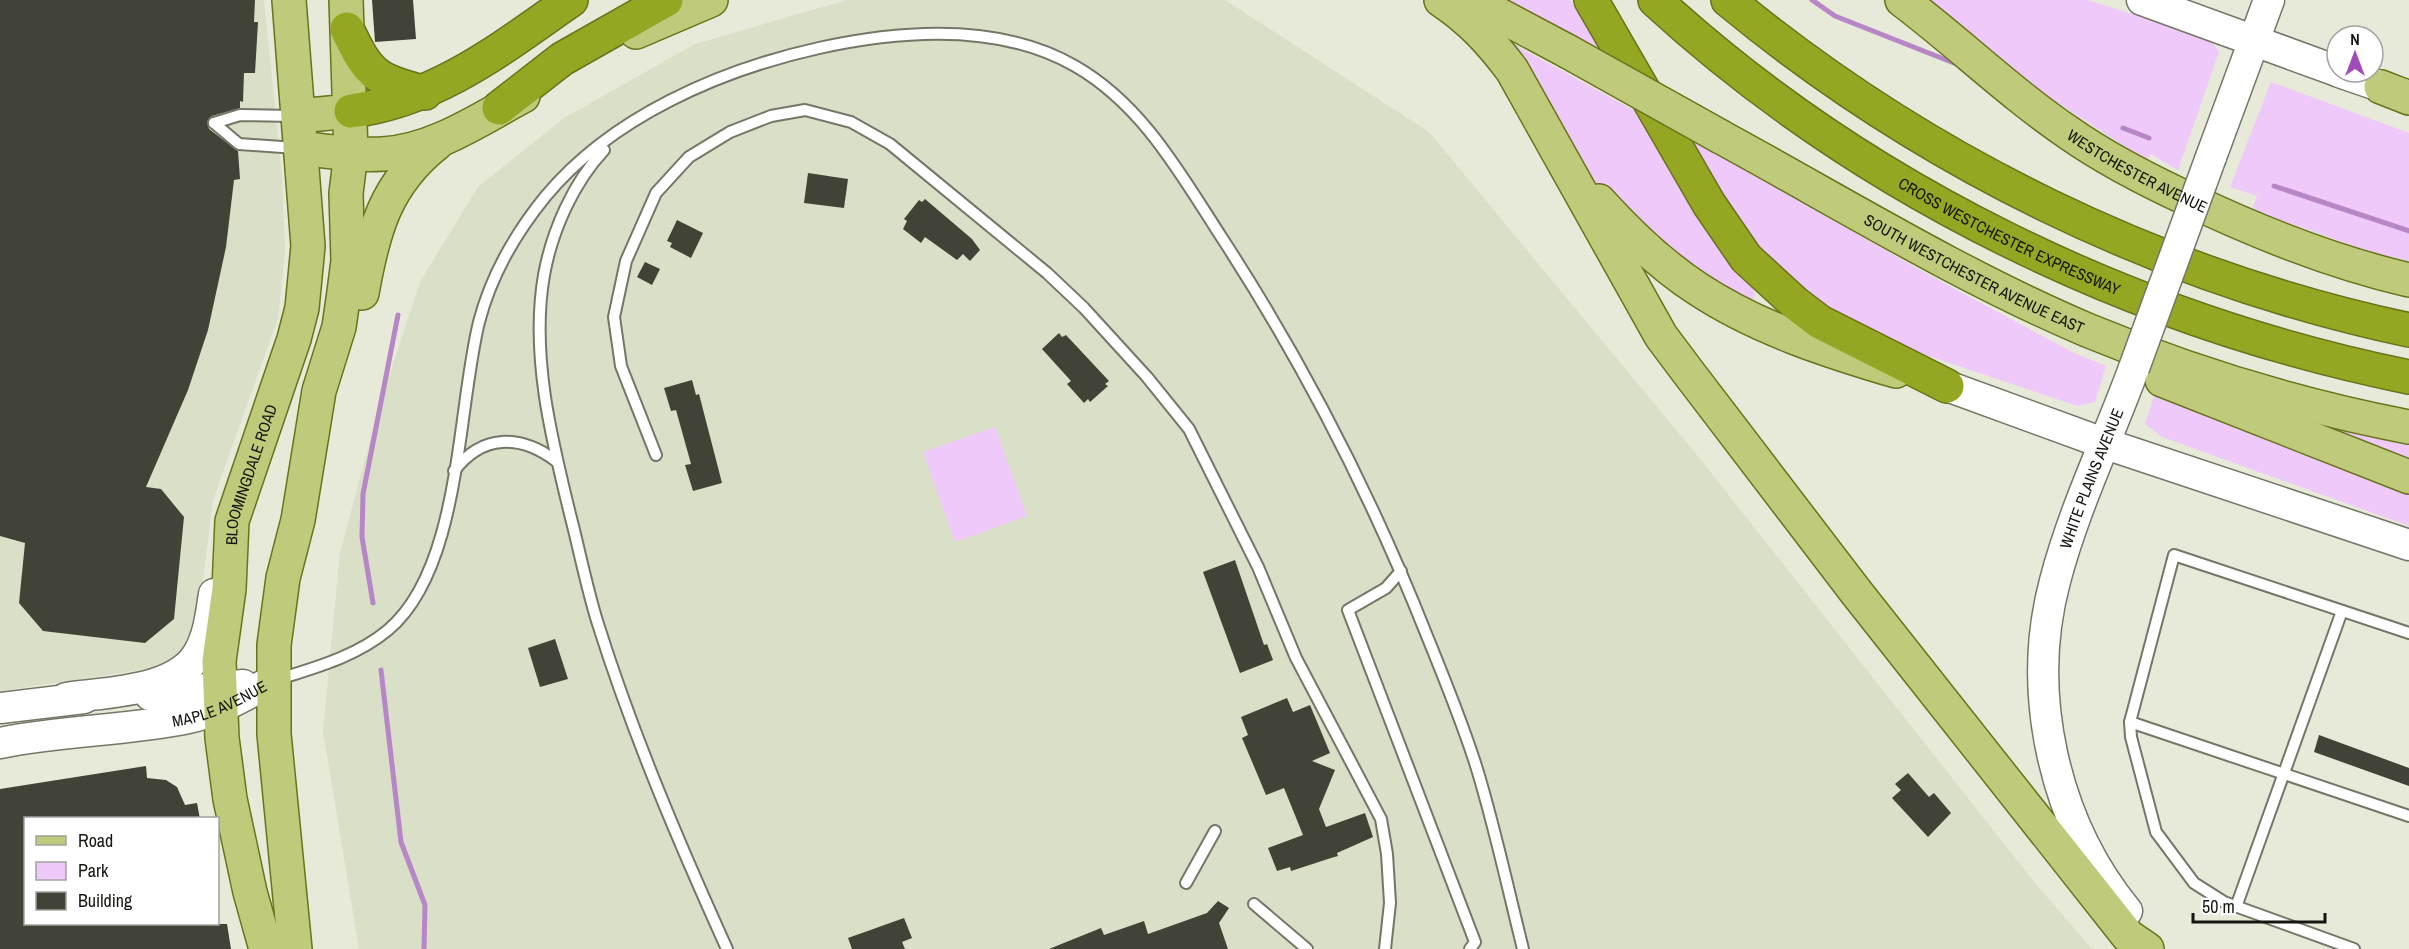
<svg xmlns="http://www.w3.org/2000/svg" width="2409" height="949" font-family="'Archivo Narrow',sans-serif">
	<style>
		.built { fill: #dadfc7 }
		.green { fill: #eec9f9 }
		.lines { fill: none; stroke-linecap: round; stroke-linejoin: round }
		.stream { stroke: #b786c6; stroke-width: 5 }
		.building { fill: #404335 }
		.lane-casing { stroke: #747768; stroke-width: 14 }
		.secondary-casing { stroke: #747768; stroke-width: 33 }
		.primary-casing { stroke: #68741c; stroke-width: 36 }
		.highway-casing { stroke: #68741c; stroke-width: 36 }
		.lane { stroke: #fff; stroke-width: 10 }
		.secondary { stroke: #fff; stroke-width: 30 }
		.primary { stroke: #bfca7a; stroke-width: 33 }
		.highway { stroke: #95a622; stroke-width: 33 }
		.secondary-bridge-casing { stroke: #747768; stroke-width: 33; stroke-linecap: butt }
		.primary-bridge-casing { stroke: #68741c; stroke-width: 36; stroke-linecap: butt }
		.secondary-bridge { stroke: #fff; stroke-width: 30 }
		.primary-bridge { stroke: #bfca7a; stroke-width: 33 }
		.labels { text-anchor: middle; stroke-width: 6; stroke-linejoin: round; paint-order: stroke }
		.street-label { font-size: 16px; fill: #141610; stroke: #fff }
	</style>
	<rect width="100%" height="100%" fill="#e7ead9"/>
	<!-- built -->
	<g class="built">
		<path d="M0,0H264L282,177L285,251L278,318L213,500L198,618L182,654L160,667L0,691Z"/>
		<path d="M847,0H1225L1429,132L1701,460L2035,883L2092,949H359L323,731L340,553L380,403L421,280L478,187L564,118L695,44Z"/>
	</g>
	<!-- green -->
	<g class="green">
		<path d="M1504,0H1570L1606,54Z"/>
		<path d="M1929,0H2088L2210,39L2219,52L2178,170L2151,154L2147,161L2035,88Z"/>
		<path d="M1506,40L1637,112L1686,198L1752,284L1755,295L1753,300C1703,305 1586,178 1560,136C1540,105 1524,72 1506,40Z"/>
		<path d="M2271,82L2409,133V261L2374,253L2252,210L2257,196L2230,187Z"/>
		<path d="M1686,137L1929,275L2074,353L2106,366L2095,402L2077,406L1914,351L1867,331L1826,310L1762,255L1722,202Z"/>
		<path d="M2157,386L2409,487V526L2162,437L2145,424Z"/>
		<path d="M2321,425L2409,443V467Z"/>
		<path d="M995,427L1027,516L955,542L923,452Z"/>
	</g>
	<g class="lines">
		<!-- stream -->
		<g class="stream">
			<path d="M1812,0L1835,16L1959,65"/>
			<path d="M2123,128L2149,138"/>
			<path d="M2274,186L2409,231"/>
			<path d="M373,603L362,537L363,494L398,315"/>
			<path d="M381,670L401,842L425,905L424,949"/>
		</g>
	</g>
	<!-- building -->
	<g class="building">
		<path d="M0,0H255L254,22H258L255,73H244L243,102L240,101V108L212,116L207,122L209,129L238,151L240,179L234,180L226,247L208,330L188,390L146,487L161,489L184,517L174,619L145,643L43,631L19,603L25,543L0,536Z"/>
		<path d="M372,0H413L416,39L375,42Z"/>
		<path d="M808,173L848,179L844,208L804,203Z"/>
		<path d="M925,199L972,239L980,250L970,261L963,254L957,260L925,237L921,243L903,229L907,221L904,219L919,200L922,202Z"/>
		<path d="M677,220L703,233L691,258L670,247L672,243L667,241Z"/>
		<path d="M645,262L660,269L652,285L637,277Z"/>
		<path d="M1059,333L1062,337L1066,335L1109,381L1105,384L1108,386L1090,402L1088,399L1084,403L1067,384L1071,381L1042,349Z"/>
		<path d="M692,380L696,395L699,394L722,483L693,491L685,465L691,464L676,410L671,411L664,388Z"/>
		<path d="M1235,560L1264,645L1267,644L1273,660L1240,673L1203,572Z"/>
		<path d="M555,639L568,679L540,687L528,648Z"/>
		<path d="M1287,698L1293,712L1310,705L1330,753L1312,761L1335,770L1319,809L1326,827L1365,813L1373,837L1337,853L1338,856L1331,858L1291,871L1290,867L1277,871L1268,848L1303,835L1284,788L1266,795L1242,738L1248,735L1241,717Z"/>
		<path d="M2319,735L2409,768V786L2314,752Z"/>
		<path d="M146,766L147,778L166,780L177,787L185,805L197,803L200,819H26V924H227L231,949H0V789Z"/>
		<path d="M1908,773L1929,797L1934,793L1951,813L1928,837L1892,798L1901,790L1895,784Z"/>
		<path d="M1218,901L1229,908L1219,923L1228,949H1049L1101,928L1104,935L1144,921L1148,934L1207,913Z"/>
		<path d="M904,918L912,938L902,942L905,949H852L848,938Z"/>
	</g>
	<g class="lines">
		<!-- lane casing -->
		<g class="lane-casing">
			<g id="lane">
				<path d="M214,123L239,144L296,148"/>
				<path d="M214,123L240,115L294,116"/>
				<path d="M604,150C573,183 552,231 544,275C530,355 552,441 571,518C580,553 587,589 598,624C633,735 679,843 727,949"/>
				<path d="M656,455L621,366L614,317L626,261L656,193L689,157L730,132L771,116L805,110L851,122L890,144L1047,273L1084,308L1147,377L1189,429L1258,567L1296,658L1381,819L1387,854L1390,903L1385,949"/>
				<path d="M454,471C482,434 520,434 556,461"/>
				<path d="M1401,571L1386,588L1348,610L1475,942L1470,949"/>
				<path d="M279,679C317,667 357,656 388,630C461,569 457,411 479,322C491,276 515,234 545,197C611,117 720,70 819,48C901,30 1000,23 1075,66C1143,105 1181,175 1222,238C1304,364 1372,497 1427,636C1445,680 1463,724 1477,769C1495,828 1508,889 1523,949"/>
				<path d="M2130,722L2174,555L2409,633"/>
				<path d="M1186,883L1215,831"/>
				<path d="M1254,904L1307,949"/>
				<path d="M2236,907L2342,611"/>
				<path d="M2354,949L2224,902L2194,883L2156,832L2131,737L2130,722L2409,816"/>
			</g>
		</g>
		<!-- secondary casing -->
		<g class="secondary-casing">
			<g id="secondary">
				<path d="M2142,0L2337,71"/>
				<path d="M2339,72L2403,94"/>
				<path d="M2211,157L2269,0"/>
				<path d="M1947,386L2106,444L2409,545"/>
				<path d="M150,695L243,685"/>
				<path d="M66,698C106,692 178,692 199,652C209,634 211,613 214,594"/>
				<path d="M0,708L84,698"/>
				<path id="s1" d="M0,743C62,730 126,731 188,718C218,712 245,695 272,681"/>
				<path id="s2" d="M2127,911C2054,822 2025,693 2055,581C2074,508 2108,439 2134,368"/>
			</g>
		</g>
		<!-- primary casing -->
		<g class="primary-casing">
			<g id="primary">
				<path d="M1441,0C1471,20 1491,42 1512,70L1661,336L1688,372L1856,592L2128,936L2147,949"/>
				<path d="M1471,0L1567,51"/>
				<path id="s3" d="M1902,0C1959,43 2010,93 2069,133C2106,159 2147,180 2188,199C2259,233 2332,262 2409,280"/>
				<path d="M636,32L711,0"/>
				<path d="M2381,87L2409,98"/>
				<path d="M298,116L351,111"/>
				<path id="s4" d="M1721,137C1842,203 1960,276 2087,330C2191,373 2299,406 2409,427"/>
				<path d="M300,148C327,151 356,156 383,154C434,151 480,119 523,96"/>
				<path d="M1599,201C1628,233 1661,265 1698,289C1757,328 1828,351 1896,371"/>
				<path d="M362,293C373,231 385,184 437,143"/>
				<path d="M2162,380L2409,477"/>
				<path id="s5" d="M266,949L250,892L230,799L222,738L219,661L229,589L232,521L294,339L302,308L308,246L289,0"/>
				<path d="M295,949L274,734V645L283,578L298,520L319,391L339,327L344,292L348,261L346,193L351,153L346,0"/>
			</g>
		</g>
		<!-- highway casing -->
		<g class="highway-casing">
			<g id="highway">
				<path d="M1591,0L1709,204L1746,258L1795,303L1820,322L1947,386"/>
				<path id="s6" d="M1655,0C1863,191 2133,321 2409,377"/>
				<path d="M1728,0C1924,162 2160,277 2409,330"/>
				<path d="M347,29C369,76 375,79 425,93"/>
				<path d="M499,108L562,59L666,0"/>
				<path d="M351,111C437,100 502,48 571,0"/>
			</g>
		</g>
		<!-- lane -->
		<use href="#lane" class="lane"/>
		<!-- secondary -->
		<use href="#secondary" class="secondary"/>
		<!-- primary -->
		<use href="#primary" class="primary"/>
		<!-- highway -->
		<use href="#highway" class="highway"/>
		<!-- secondary-bridge casing -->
		<g class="secondary-bridge-casing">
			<path id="secondary-bridge" d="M2134,368L2211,157"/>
		</g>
		<!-- primary-bridge casing -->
		<g class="primary-bridge-casing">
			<path id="primary-bridge" d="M1567,51L1721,137"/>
		</g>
		<!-- secondary-bridge -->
		<use href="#secondary-bridge" class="secondary-bridge"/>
		<!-- primary-bridge -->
		<use href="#primary-bridge" class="primary-bridge"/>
	</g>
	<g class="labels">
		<!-- street labels -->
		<g class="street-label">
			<text dy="6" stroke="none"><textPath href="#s3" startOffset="292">WESTCHESTER AVENUE</textPath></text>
			<text dy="6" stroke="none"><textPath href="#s6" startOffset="428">CROSS WESTCHESTER EXPRESSWAY</textPath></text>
			<text dy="6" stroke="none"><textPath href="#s4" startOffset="288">SOUTH WESTCHESTER AVENUE EAST</textPath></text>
			<text dy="6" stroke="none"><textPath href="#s5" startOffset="483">BLOOMINGDALE ROAD</textPath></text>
			<text dy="6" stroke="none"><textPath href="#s2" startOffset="459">WHITE PLAINS AVENUE</textPath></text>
			<text dy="6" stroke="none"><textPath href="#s1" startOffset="224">MAPLE AVENUE</textPath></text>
		</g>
	</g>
	<!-- legend -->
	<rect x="24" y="817" width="195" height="108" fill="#ffffff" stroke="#a1a29f" stroke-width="1.5"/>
	<rect x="36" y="836" width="30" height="9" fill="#bfca7a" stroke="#a1a29f" stroke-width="1.5"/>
	<text x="78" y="847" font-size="18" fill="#141610">Road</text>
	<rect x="36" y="862" width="30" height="18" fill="#eec9f9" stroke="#a1a29f" stroke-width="1.5"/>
	<text x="78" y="877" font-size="18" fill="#141610">Park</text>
	<rect x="36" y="892" width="30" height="18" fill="#404335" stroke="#a1a29f" stroke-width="1.5"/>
	<text x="78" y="907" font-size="18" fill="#141610">Building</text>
	<!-- north arrow -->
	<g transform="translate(2355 54)"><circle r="28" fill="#ffffff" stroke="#a1a29f" stroke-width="1.5"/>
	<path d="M0-4.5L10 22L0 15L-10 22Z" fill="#a24cb9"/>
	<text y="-9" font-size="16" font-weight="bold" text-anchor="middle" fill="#141610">N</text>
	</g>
	<!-- scale -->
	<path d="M2193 913v9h132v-9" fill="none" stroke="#141610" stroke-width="3"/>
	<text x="2202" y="913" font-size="18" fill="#141610" stroke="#ffffff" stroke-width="4.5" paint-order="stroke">50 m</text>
</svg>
